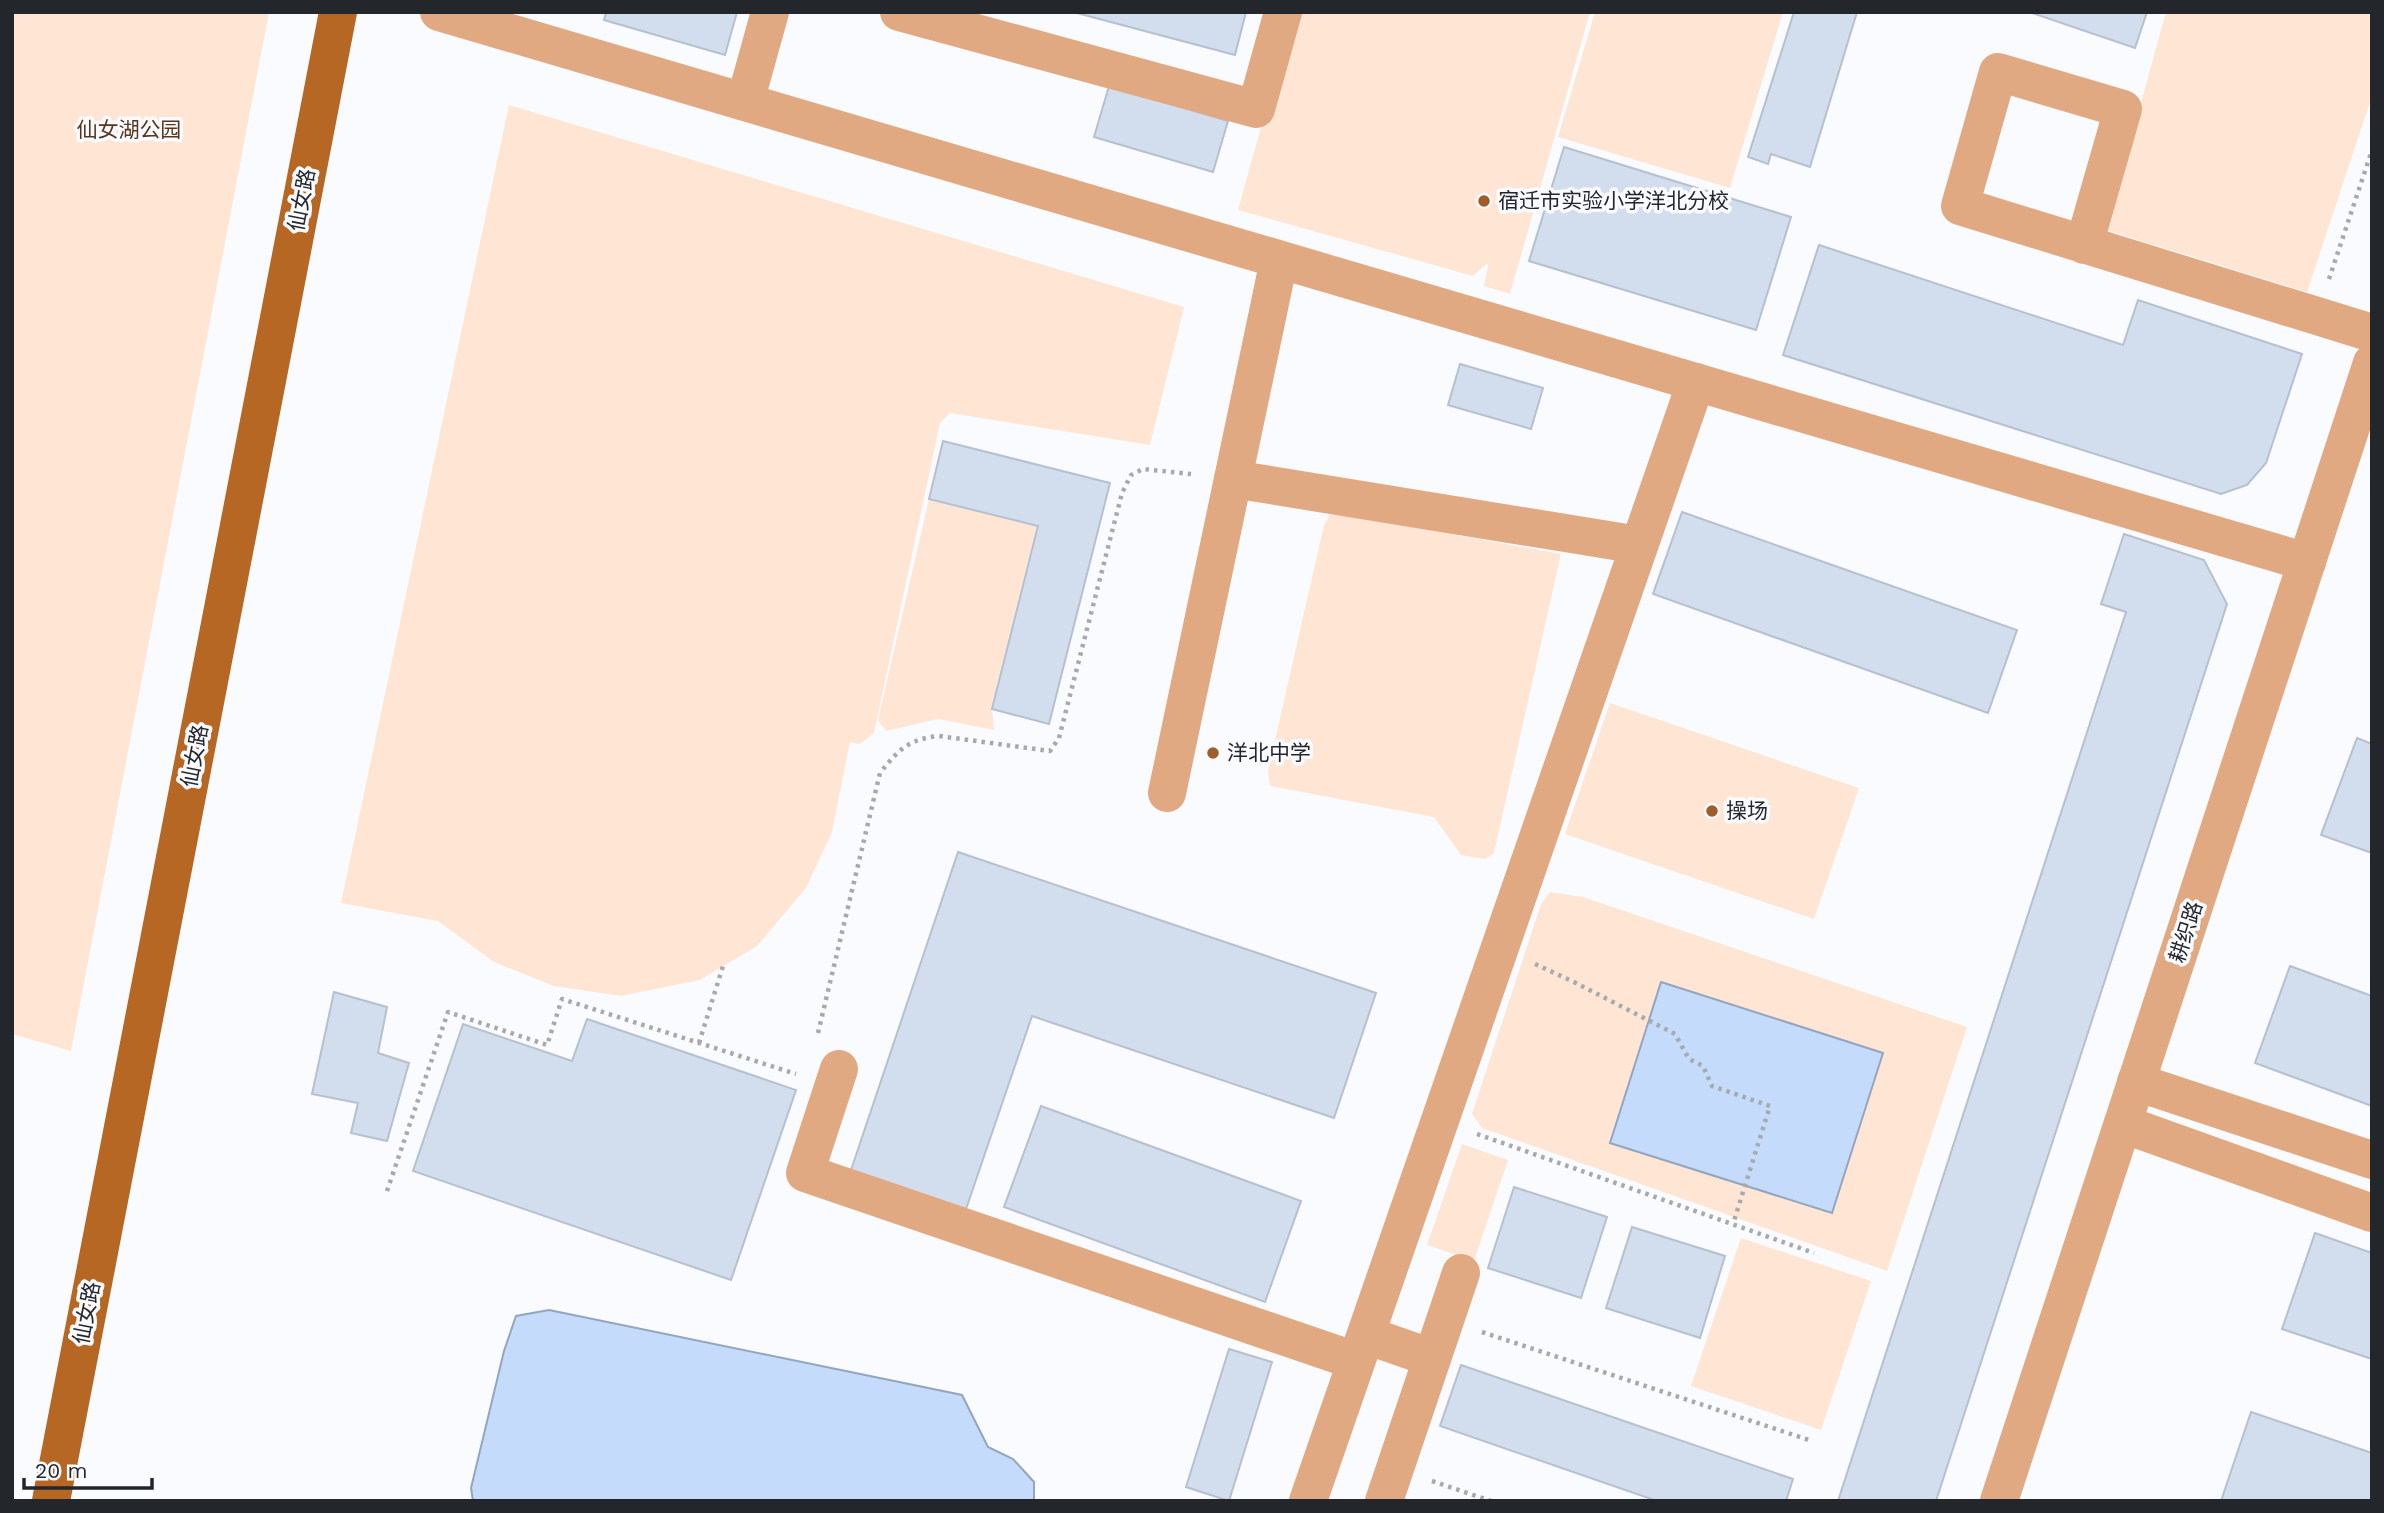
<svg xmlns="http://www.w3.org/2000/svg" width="2384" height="1513" font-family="'Work Sans','Noto Sans SC',sans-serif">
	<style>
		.green { fill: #ffe5d4 }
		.water { fill: #c4dbfc; stroke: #94a5be; stroke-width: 2 }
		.building { fill: #d2deee; stroke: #b6c0cf; stroke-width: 2 }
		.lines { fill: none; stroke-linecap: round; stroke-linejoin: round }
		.path { stroke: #a6a9ad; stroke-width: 4.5; stroke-dasharray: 3.5 5; stroke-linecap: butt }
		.minor { stroke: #e1a982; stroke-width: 38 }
		.major { stroke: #b66723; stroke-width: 38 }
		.poi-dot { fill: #9f5e29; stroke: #f9fbfe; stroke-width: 2.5 }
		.labels { text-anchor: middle; stroke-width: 7; stroke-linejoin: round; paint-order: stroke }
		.park-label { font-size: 21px; fill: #59361c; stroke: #f9fbfe }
		.street-label { font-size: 21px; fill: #23272c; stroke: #f9fbfe }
		.poi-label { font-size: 21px; fill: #23272c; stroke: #f9fbfe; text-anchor: start }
	</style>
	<rect width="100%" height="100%" fill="#f9fbfe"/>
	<!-- green -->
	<g class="green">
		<path d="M12,12H269L71,1051L12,1034Z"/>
		<path d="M1293,12H1590L1510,294L1484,286L1489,262L1473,276L1238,210Z"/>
		<path d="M1595,12H1783L1730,188L1558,137Z"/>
		<path d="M2166,12H2372V96L2307,292L2106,230Z"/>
		<path d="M509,105L1184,307L1150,445L950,413L940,423L874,733L860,744L850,742L832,832L806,888L757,946L700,980L621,996L554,986L494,962L438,921L341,903Z"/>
		<path d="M929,499L1038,526L992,709L994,730L938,719L886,731L878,720Z"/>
		<path d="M1341,514L1561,554L1494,853L1485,859L1461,855L1434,817L1270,786L1268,771L1324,525L1330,515Z"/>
		<path d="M1610,703L1859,788L1814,919L1565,834Z"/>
		<path d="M1550,892L1583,897L1967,1027L1887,1271L1482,1128L1472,1114L1541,904Z"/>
		<path d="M1462,1144L1508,1160L1474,1261L1427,1245Z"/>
		<path d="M1741,1238L1871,1281L1821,1430L1691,1386Z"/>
	</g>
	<!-- water -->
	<g class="water">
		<path d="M1661,982L1883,1053L1832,1213L1610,1143Z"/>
		<path d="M549,1310L962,1395L988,1447L1013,1459L1034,1482V1501H473L471,1488L504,1351L516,1316Z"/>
	</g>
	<!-- building -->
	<g class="building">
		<path d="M606,12H737L725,55L604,20Z"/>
		<path d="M1073,12H1246L1235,55Z"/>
		<path d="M1794,12H1857L1810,167L1771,154L1768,164L1748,157Z"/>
		<path d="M2029,12H2147L2135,48Z"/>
		<path d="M1109,86L1228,121L1213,172L1094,137Z"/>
		<path d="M1564,147L1791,217L1756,330L1529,261Z"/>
		<path d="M1819,245L2123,345L2138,300L2302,354L2266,463L2247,485L2221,494L1783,355Z"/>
		<path d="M1460,364L1543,388L1531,429L1448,405Z"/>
		<path d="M943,441L1110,483L1049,724L992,709L1038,526L929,499Z"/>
		<path d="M1682,512L2017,630L1988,713L1653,594Z"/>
		<path d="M2124,534L2204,560L2227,604L1936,1501H1838L2126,612L2101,604Z"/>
		<path d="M2357,738L2372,744V853L2321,835Z"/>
		<path d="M958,852L1376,993L1334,1118L1032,1016L966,1209L851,1170Z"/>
		<path d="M2290,966L2372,996V1106L2255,1063Z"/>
		<path d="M334,992L387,1007L378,1053L409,1063L387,1141L351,1133L358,1103L312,1094Z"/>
		<path d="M587,1019L796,1090L731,1280L413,1171L463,1024L572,1061Z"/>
		<path d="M1041,1106L1301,1201L1265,1302L1004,1207Z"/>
		<path d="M1514,1187L1607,1217L1581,1298L1488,1268Z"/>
		<path d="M1632,1227L1725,1256L1700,1338L1606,1308Z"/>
		<path d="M2315,1233L2372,1253V1359L2282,1329Z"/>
		<path d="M1229,1349L1272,1362L1229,1501L1186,1487Z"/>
		<path d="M1461,1365L1793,1479L1786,1501H1657L1440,1426Z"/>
		<path d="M2251,1412L2372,1453V1501H2221Z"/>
	</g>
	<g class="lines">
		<!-- path -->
		<g class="path">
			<path d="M2329,279L2372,150"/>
			<path d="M1535,964L1574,982L1675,1034L1689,1059L1703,1066L1712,1086L1770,1106L1733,1224"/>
			<path d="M818,1033L880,773C899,749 909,739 939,736L1050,751L1059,738L1122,493L1131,475L1143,469L1191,474"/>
			<path d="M699,1043L723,966"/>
			<path d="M1477,1134L1814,1253"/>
			<path d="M387,1191L448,1012L547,1045L562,999L796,1074"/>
			<path d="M1482,1332L1809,1440"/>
			<path d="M1432,1481L1491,1501"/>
		</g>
		<!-- minor -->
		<g class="minor">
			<path d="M439,12L2307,562"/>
			<path d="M899,12L1256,109L1283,12"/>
			<path d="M745,102L770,12"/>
			<path d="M2084,245L2123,109L1998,72L1960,206L2372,333"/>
			<path d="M1233,479L1639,545"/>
			<path d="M1167,793L1279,260"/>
			<path d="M839,1069L805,1173L1356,1361"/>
			<path d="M2136,1082L2372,1160"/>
			<path d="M2123,1124L2372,1213"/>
			<path d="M1366,1335L1432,1358"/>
			<path d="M1308,1501L1696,382"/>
			<path d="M1384,1501L1461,1273"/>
			<path d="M1999,1501L2372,363"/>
		</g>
		<!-- major -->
		<path class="major" d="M51,1501L338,12"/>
	</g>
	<!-- markers -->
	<g class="poi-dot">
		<circle cx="1484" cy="201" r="7"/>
		<circle cx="1213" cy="753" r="7"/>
		<circle cx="1712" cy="811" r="7"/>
	</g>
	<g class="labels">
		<!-- park labels -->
		<g class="park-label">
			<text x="129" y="137">仙女湖公园</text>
		</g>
		<!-- street labels -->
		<g class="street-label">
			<text transform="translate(302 200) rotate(-79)" y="7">仙女路</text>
			<text transform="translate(195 756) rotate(-79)" y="7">仙女路</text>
			<text transform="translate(2186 932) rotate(-72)" y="7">耕织路</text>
			<text transform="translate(87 1313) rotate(-79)" y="7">仙女路</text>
		</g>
		<!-- poi labels -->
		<g class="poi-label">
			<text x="1498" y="208">宿迁市实验小学洋北分校</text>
			<text x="1227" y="760">洋北中学</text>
			<text x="1726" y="818">操场</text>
		</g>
	</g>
	<!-- border -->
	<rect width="2384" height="1513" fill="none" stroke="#23272c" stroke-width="28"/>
	<!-- scale -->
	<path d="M24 1478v10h128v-10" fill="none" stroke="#23272c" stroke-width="3.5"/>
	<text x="35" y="1478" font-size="21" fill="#23272c" stroke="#f9fbfe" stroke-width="5" paint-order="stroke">20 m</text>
</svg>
